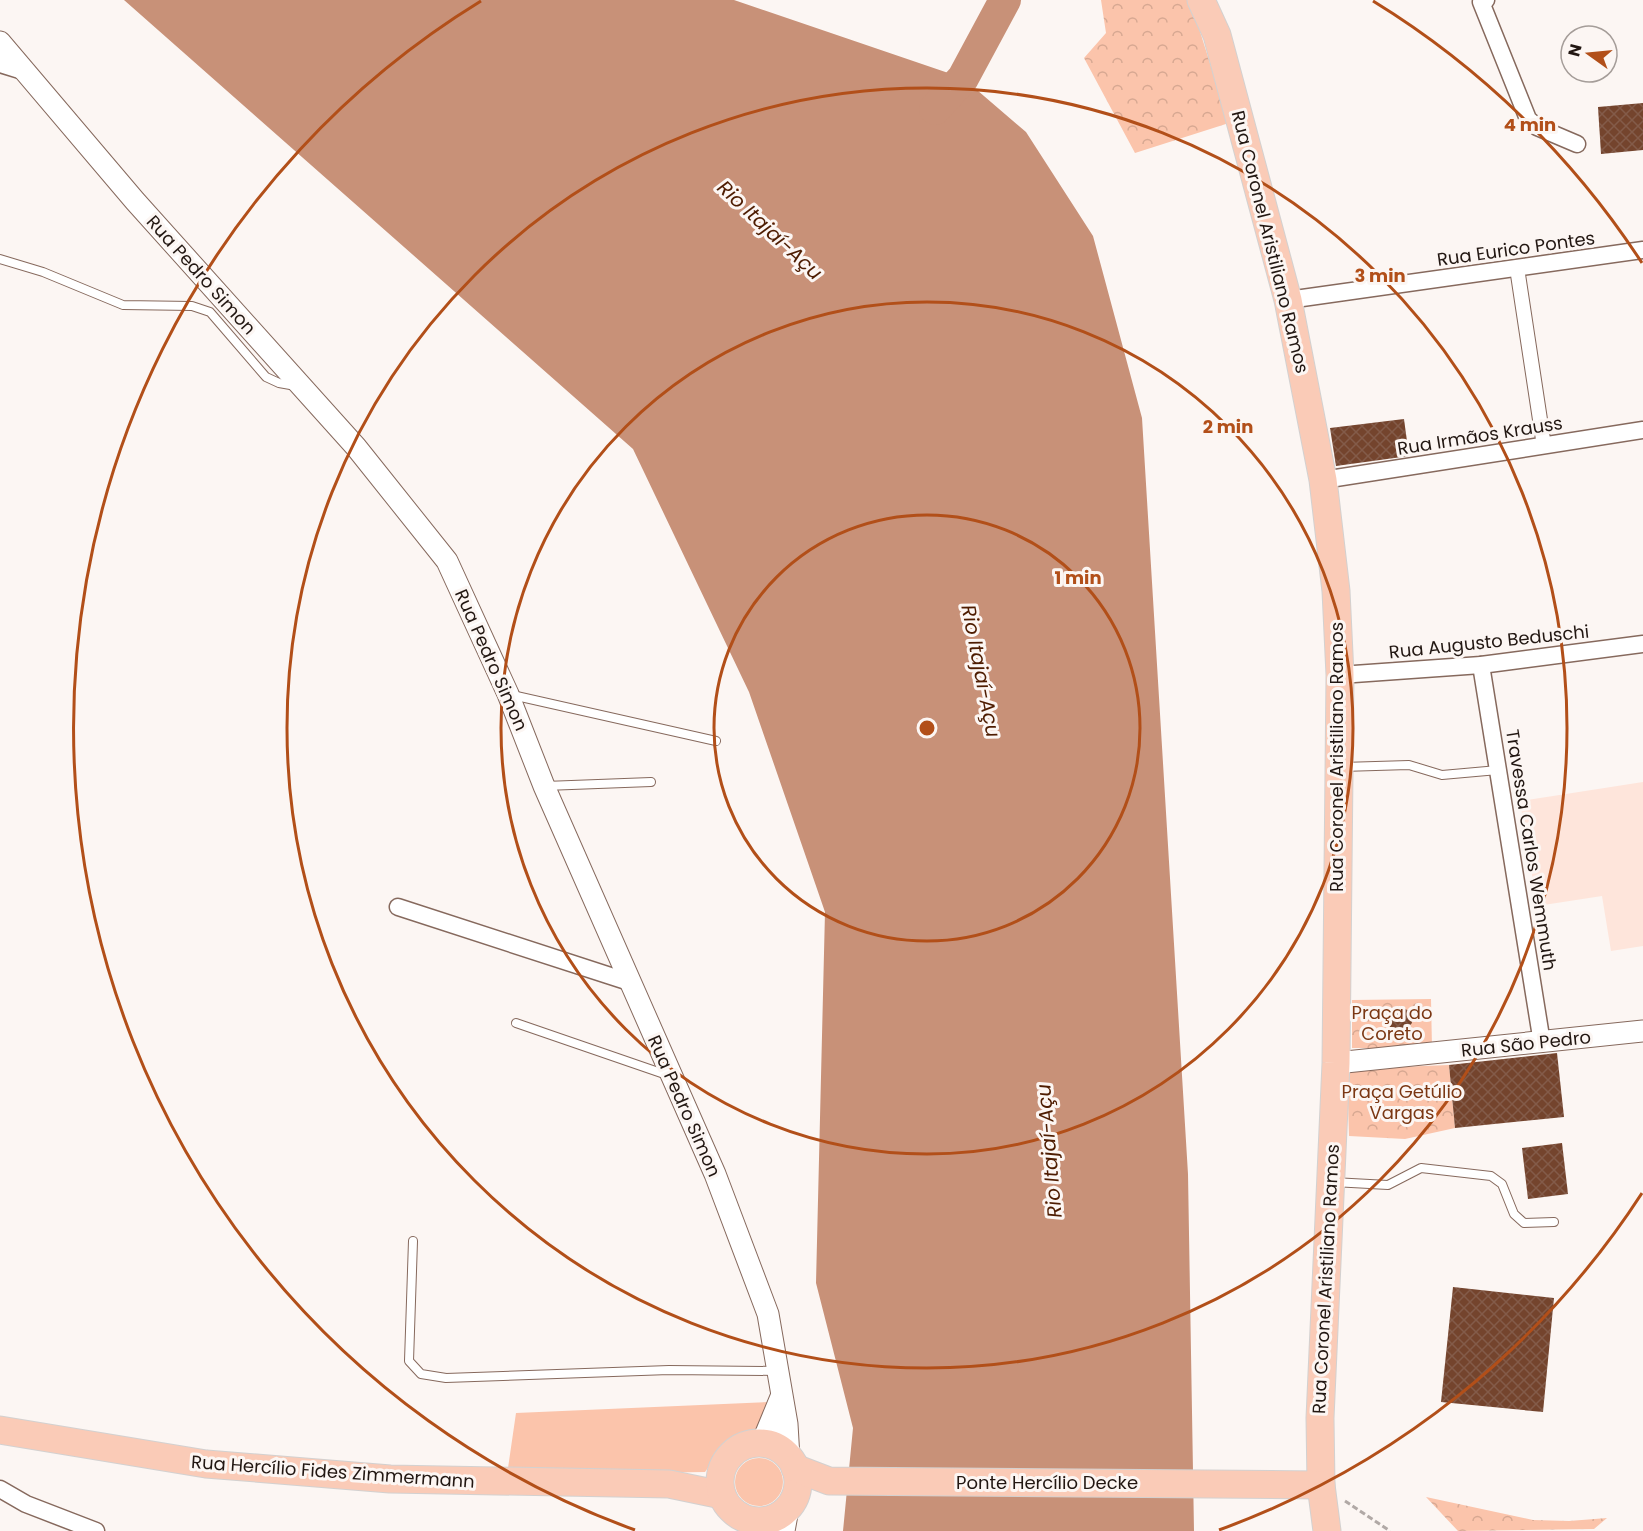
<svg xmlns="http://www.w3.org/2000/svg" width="1643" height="1531" font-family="Poppins,sans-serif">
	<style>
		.built { fill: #fee5db }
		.grass { fill: #fbc4ab }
		.forest { fill: url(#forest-crowns) }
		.water { fill: #c89178 }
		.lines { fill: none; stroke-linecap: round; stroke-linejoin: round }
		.river { stroke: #c89178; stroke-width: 32 }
		.building { fill: url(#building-cross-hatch) }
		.service-casing { stroke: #86695d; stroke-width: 10 }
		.pedestrian-casing { stroke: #86695d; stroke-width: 16 }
		.minor-casing { stroke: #86695d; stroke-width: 19 }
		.tertiary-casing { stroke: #86695d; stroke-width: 23 }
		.primary-casing { stroke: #d3d1d0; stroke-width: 29 }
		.path { stroke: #b1a9a6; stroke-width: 3; stroke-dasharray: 6 3; stroke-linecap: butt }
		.service { stroke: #fff; stroke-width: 8 }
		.pedestrian { stroke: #fff; stroke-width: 14 }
		.minor { stroke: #fff; stroke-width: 16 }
		.tertiary { stroke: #fff; stroke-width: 21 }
		.primary { stroke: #facbb7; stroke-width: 27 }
		.ring { fill: none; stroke: #b24f19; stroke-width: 3 }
		.labels { text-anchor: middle; stroke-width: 6; stroke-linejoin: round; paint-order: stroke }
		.street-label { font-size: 18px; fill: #221712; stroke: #fcf6f3 }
		.park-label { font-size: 18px; fill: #7b3713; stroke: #fcf6f3 }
		.water-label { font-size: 20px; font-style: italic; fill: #4e1c01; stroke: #fcf6f3 }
		.centre { fill: #b24f19; stroke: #fcf6f3; stroke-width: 3 }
		.ring-label { font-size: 18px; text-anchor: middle; font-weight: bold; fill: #b24f19; stroke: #fcf6f3; stroke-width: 6; stroke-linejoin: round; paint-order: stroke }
	</style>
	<defs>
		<pattern id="forest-crowns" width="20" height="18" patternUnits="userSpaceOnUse" patternTransform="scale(1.5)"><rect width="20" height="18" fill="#fbc4ab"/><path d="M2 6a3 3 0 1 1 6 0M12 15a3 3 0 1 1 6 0" fill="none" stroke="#d7a892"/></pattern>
		<pattern id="building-cross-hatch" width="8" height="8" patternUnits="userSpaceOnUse" patternTransform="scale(1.5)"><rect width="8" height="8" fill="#74442d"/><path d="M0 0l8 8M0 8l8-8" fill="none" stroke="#835b49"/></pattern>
	</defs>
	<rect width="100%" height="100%" fill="#fcf6f3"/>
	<!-- built -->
	<path class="built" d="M1643,782V946L1611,951L1602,896L1537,906L1520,801Z"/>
	<!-- grass -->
	<g class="grass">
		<path d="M770,1402L766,1435L721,1450L705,1472L507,1475L516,1413Z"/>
		<circle cx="759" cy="1482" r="24"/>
	</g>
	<!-- forest -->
	<g class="forest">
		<path d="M1101,0H1190L1229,123L1135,153L1084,58L1106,33Z"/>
		<path d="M1431,999L1432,1048H1352V1000Z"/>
		<path d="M1449,1065L1455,1128L1405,1139L1349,1136L1347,1069Z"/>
		<path d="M1426,1497L1533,1520L1569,1521L1607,1518L1594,1529L1458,1531Z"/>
	</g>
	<!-- water -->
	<path class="water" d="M124,0H734L963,78L1026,132L1093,236L1142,418L1188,1174L1194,1531H843L853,1428L816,1283L825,912L749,692L633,449Z"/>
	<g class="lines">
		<!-- river -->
		<path class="river" d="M935,109L963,78L1005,0"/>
	</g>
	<!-- building -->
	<g class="building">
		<path d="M1643,103V150L1601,154L1598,107Z"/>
		<path d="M1404,419L1409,456L1336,466L1330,428Z"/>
		<path d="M1401,1006L1410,1012L1412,1023L1404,1032L1393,1031L1386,1021L1390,1010Z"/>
		<path d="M1557,1053L1564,1117L1455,1128L1449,1065Z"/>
		<path d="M1562,1143L1568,1194L1528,1199L1522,1148Z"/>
		<path d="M1453,1287L1554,1298L1543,1412L1441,1402Z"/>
	</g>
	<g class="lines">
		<!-- service casing -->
		<g class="service-casing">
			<g id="service">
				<path d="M0,259L43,272L123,305L192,306L210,312L266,377L279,383L296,386"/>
				<path d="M512,695L716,741"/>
				<path d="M1342,767L1409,765L1442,775L1498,770"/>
				<path d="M545,786L651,782"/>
				<path d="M516,1023L670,1076"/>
				<path d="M1333,1182L1388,1185L1421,1168L1491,1176L1502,1184L1514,1214L1524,1223L1554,1222"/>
				<path d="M413,1241L409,1361L421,1374L446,1378L669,1370L777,1371"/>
			</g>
		</g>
		<!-- pedestrian casing -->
		<g class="pedestrian-casing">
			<path id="pedestrian" d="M1517,268L1544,446"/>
		</g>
		<!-- minor casing -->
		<g class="minor-casing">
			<g id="minor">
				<path d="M1486,0L1481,2L1528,119L1537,127L1577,144"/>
				<path d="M0,64L26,72"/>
				<path d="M1288,300L1643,250"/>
				<path d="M1323,480L1643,430"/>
				<path d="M1481,665L1542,1043"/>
				<path d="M1340,675L1481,665L1643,644"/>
				<path d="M398,907L629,982"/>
				<path d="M0,1489L26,1504L96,1531"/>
			</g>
		</g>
		<!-- tertiary casing -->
		<g class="tertiary-casing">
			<g id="tertiary">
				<path d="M0,42L135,201L356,447L447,561L508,694L544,786L715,1174L768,1314L787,1424L789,1458"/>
				<path d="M1336,1063L1643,1031"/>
				<path d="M762,1443L781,1397"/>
				<path d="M763,1522L766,1531"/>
				<path d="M784,1531L788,1509"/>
			</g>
		</g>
		<!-- primary casing -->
		<g class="primary-casing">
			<g id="primary">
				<path d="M1201,0L1217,35L1288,300L1323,480L1336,591L1340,675L1336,1063L1320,1418L1321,1485L1327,1531"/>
				<path d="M0,1430L206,1464L390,1479L669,1484L722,1495"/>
				<circle cx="759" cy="1482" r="39"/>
				<path d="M795,1468L829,1481L1321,1485"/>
			</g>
		</g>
		<!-- path -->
		<path class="path" d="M1345,1501L1390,1531"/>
		<!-- service -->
		<use href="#service" class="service"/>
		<!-- pedestrian -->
		<use href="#pedestrian" class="pedestrian"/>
		<!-- minor -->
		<use href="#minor" class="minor"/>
		<!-- tertiary -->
		<use href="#tertiary" class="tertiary"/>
		<!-- primary -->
		<use href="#primary" class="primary"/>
	</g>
	<!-- distance rings -->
	<g class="ring">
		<circle cx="927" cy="728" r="213"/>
		<circle cx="927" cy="728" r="426"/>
		<circle cx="927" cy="728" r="640"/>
		<path d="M1642 1193A853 853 0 0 1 1219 1530M635 1530A853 853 0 0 1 481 1M1373 1A853 853 0 0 1 1642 263"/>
	</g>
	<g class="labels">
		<!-- street labels -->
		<g class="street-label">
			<text transform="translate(1270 242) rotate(76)" y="6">Rua Coronel Aristiliano Ramos</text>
			<text transform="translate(1516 249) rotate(-8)" y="6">Rua Eurico Pontes</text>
			<text transform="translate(201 275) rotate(48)" y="6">Rua Pedro Simon</text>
			<text transform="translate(1480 436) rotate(-9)" y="6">Rua Irmãos Krauss</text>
			<text transform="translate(1489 642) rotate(-6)" y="6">Rua Augusto Beduschi</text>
			<text transform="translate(491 660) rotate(66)" y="6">Rua Pedro Simon</text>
			<text transform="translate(1337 757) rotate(-90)" y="6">Rua Coronel Aristiliano Ramos</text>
			<text transform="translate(1531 850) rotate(81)" y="6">Travessa Carlos Wemmuth</text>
			<text transform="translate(1526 1044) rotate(-6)" y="6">Rua São Pedro</text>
			<text transform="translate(684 1106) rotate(66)" y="6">Rua Pedro Simon</text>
			<text transform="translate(1326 1279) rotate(-87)" y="6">Rua Coronel Aristiliano Ramos</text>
			<text transform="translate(333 1472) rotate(4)" y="6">Rua Hercílio Fides Zimmermann</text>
			<text x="1047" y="1489">Ponte Hercílio Decke</text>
		</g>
		<!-- park labels -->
		<g class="park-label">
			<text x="1392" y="1019">Praça do<tspan x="1392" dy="21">Coreto</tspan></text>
			<text x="1402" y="1098">Praça Getúlio<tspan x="1402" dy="21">Vargas</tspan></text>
		</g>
		<!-- water labels -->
		<g class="water-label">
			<text transform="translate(770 230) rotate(43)" y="7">Rio Itajaí-Açu</text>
			<text transform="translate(981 671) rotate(79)" y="7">Rio Itajaí-Açu</text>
			<text transform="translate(1049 1151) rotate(-95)" y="7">Rio Itajaí-Açu</text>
		</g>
	</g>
	<circle cx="927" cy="728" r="9" class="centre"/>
	<g class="ring-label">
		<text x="1530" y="131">4 min</text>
		<text x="1380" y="282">3 min</text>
		<text x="1228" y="433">2 min</text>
		<text x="1078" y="584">1 min</text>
	</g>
	<!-- north arrow -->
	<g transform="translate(1589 54) rotate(285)"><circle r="28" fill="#fcf6f3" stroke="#a59d99" stroke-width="1.5"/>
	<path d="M0-4.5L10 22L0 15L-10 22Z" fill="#b24f19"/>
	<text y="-9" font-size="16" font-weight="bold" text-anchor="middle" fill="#221712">N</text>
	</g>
</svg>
